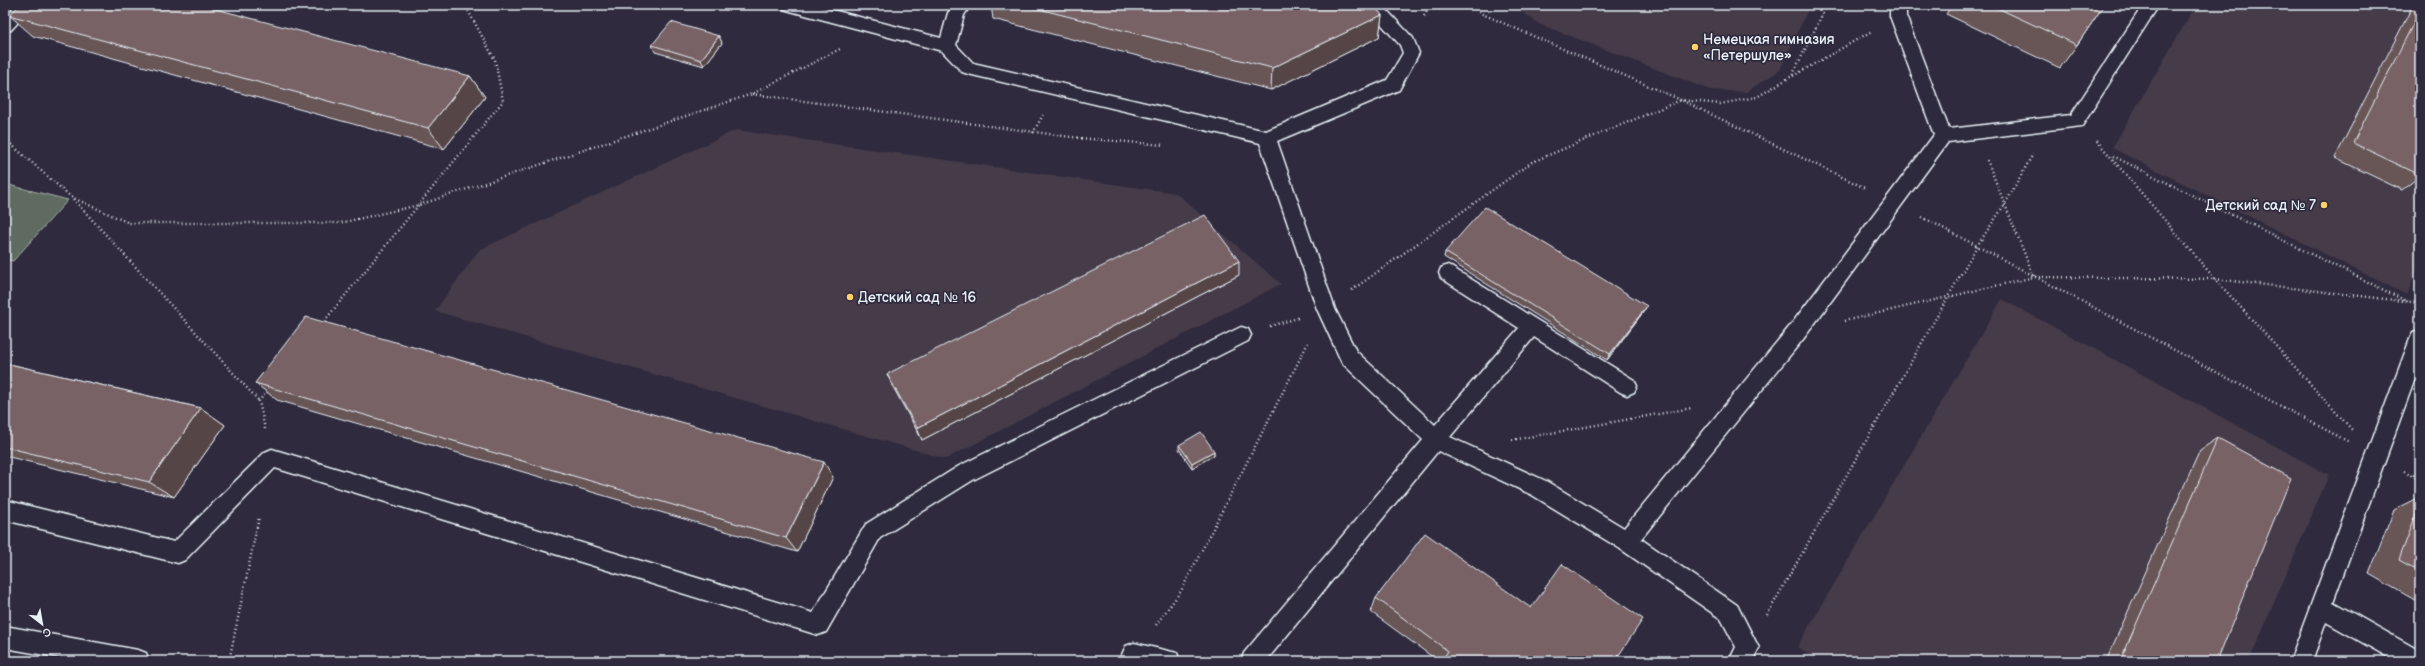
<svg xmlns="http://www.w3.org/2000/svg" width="2425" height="666" font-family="'Balsamiq Sans',sans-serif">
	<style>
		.built { fill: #453b49 }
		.green { fill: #5f6b61; stroke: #a4aeac }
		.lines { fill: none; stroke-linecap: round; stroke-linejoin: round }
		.service-casing { stroke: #e8f1f8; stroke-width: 3 }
		.path { stroke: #e8f1f8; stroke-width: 2.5; stroke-dasharray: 1 3; stroke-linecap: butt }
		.service { fill: #2f2a3d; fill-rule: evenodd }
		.wall { fill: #675457; stroke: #e8f1f8 }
		.shaded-wall { fill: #544547; stroke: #e8f1f8 }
		.building { fill: #786265; stroke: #e8f1f8 }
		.poi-dot { fill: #ffd166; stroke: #2f2a3d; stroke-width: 1.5 }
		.labels { text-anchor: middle; stroke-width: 3.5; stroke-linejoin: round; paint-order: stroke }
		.poi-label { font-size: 14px; fill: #e8f1f8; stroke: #2f2a3d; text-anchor: start }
	</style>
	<rect width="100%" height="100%" fill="#2f2a3d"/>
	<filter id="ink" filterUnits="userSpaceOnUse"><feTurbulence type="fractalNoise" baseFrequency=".025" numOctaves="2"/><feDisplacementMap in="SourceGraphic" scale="8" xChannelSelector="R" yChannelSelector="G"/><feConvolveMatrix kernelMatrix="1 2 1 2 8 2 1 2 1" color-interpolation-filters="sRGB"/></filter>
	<g filter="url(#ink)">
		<!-- built -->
		<g class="built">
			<path d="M1512,5H1810L1780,70L1746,92L1710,90L1539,24Z"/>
			<path d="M2196,5H2420V263L2407,295L2112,148Z"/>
			<path d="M736,130L1176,193L1281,284L946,459L435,311L479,250Z"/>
			<path d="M2002,299L2329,475L2249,661H1818L1797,647Z"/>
		</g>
		<!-- green -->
		<path class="green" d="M5,184L68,200L13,261L5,259Z"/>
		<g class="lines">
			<!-- service casing -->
			<g class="service-casing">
				<g id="service">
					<path d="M16,5H34L11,30L5,32V16Z"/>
					<path d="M782,5H813L941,38L948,13L954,5H971L964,15L956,45L973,63L1266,131L1387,80L1403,53L1400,45L1364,5H1382L1413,38L1419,53L1399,90L1277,141L1335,309L1356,351L1435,425L1519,328L1441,278L1439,273L1441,268L1448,265L1634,380L1637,386L1634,392L1627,395L1620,392L1534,337L1450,437L1546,481L1624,528L1790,326L1934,135L1890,16V5H1906V16L1949,129L2071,115L2143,5H2159L2082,126L1948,142L1804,338L1641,539L1737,605L1759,648L1752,661H1729L1736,647L1721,619L1619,548L1532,495L1438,451L1266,661H1241L1244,653L1423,440L1342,363L1317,309L1260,143L968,74L962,72L942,51L790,11L784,9Z"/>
					<path d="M1241,327L1248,329L1251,335L1248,341L973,480L880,538L826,632L818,635L275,468L185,560L178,563L5,520V500L174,542L265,452L272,449L813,613L866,524L959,466Z"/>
					<path d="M2420,331V365L2333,602L2420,651V661H2395L2326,622L2312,661H2290L2410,339L2413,333Z"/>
					<path d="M5,626L138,650L146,653L149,661H79L5,648Z"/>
					<path d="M1134,643L1177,653L1180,661H1119L1126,646Z"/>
				</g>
			</g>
			<!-- path -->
			<g class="path">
				<path d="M1474,5L1480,13L1681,100L1720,104L1757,97L1792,76L1827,5"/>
				<path d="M1424,16L1431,5"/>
				<path d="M1793,76L1872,31"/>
				<path d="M752,94L1079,138L1164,145"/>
				<path d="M1033,133L1043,115"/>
				<path d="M5,139L71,197L129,223H340L419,205L752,94L842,48"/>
				<path d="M2097,141L2215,279L2353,431"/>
				<path d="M2113,156L2406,301"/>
				<path d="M1987,160L2034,277"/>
				<path d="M73,199L259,401"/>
				<path d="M1922,217L2349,442"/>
				<path d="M1352,290L1532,162L1681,100L1865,188"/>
				<path d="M1844,321L2034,277L2215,279L2420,303"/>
				<path d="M322,324L503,101L495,60L465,5"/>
				<path d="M1270,326L1298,318"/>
				<path d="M265,429L259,401L268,390"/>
				<path d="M1512,440L1692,408"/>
				<path d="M2404,471L2420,479"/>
				<path d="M1767,615L1977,246L2005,204L2033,154"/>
				<path d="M1156,625L1181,591L1308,343"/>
				<path d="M229,661L259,517"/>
			</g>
			<!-- service -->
			<use href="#service" class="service"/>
		</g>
		<!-- wall -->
		<g class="wall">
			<path d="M991,5H1373L1382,15L1379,37L1271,90L993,19Z"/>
			<path d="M1952,5H2104L2077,45L2060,68L1946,14Z"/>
			<path d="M2413,5H2420V176L2402,190L2335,158Z"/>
			<path d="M9,15L470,76L485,97L444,149L33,36Z"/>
			<path d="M719,36L722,43L704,66L655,52L652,45Z"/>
			<path d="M1445,252L1644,311L1607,360L1444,257Z"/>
			<path d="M1239,275L922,440L893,387L887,374Z"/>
			<path d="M5,363L201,408L225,425L174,497L5,456Z"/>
			<path d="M255,383L833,477L797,552L277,400Z"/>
			<path d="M2218,438L2217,661H2106L2200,450Z"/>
			<path d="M1179,445L1214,451V455L1192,468L1179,449Z"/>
			<path d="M2420,497V603L2369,574L2394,510Z"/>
			<path d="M1376,598L1531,608L1615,661H1438L1371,612Z"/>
		</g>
		<!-- shaded-wall -->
		<g class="shaded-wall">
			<path d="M1382,15L1379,37L1271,90L1272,68Z"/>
			<path d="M719,36L722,43L704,66L701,60Z"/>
			<path d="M470,76L485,97L444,149L428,128Z"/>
			<path d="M1239,261V275L922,440L917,428Z"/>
			<path d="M1647,306L1644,311L1607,360L1610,354Z"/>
			<path d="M201,408L225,425L174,497L149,482Z"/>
			<path d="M1214,451V455L1192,468V463Z"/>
			<path d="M824,462L833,477L797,552L786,538Z"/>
		</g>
		<!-- building -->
		<g class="building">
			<path d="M20,5H201L470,76L428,128L9,15Z"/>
			<path d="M1023,5H1373L1382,15L1272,68Z"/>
			<path d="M1991,5H2104L2077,45Z"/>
			<path d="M2420,10V175L2353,143Z"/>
			<path d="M671,22L719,36L701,60L652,45Z"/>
			<path d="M1485,207L1647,306L1610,354L1445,252Z"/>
			<path d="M1205,215L1239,261L917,428L887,374Z"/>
			<path d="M306,317L824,462L786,538L255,383Z"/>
			<path d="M5,363L201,408L149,482L5,447Z"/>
			<path d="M1201,432L1214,451L1192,463L1179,445Z"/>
			<path d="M2218,438L2291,478L2217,661H2120Z"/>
			<path d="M2420,504V572L2399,560Z"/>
			<path d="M1425,533L1531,608L1562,564L1643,619L1615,661H1441L1448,651L1376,598Z"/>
		</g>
	</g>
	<!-- markers -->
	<g class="poi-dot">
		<circle cx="1695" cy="47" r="4"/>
		<circle cx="2324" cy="205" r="4"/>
		<circle cx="850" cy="297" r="4"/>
	</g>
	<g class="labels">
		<!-- poi labels -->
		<g class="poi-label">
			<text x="1703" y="44">Немецкая гимназия<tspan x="1703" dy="16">«Петершуле»</tspan></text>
			<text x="2316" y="210" text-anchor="end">Детский сад № 7</text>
			<text x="858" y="302">Детский сад № 16</text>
		</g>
	</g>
	<!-- margin -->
	<rect width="2425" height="666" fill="none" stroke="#2f2a3d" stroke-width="20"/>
	<rect x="10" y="10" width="2405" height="646" fill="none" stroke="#e8f1f8" stroke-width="1.5" filter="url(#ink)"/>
	<!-- north arrow -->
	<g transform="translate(42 624) rotate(149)" stroke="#2f2a3d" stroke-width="3" paint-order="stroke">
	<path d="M0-3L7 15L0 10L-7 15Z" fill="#e8f1f8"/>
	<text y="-6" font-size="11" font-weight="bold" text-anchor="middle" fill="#e8f1f8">С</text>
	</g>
</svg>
